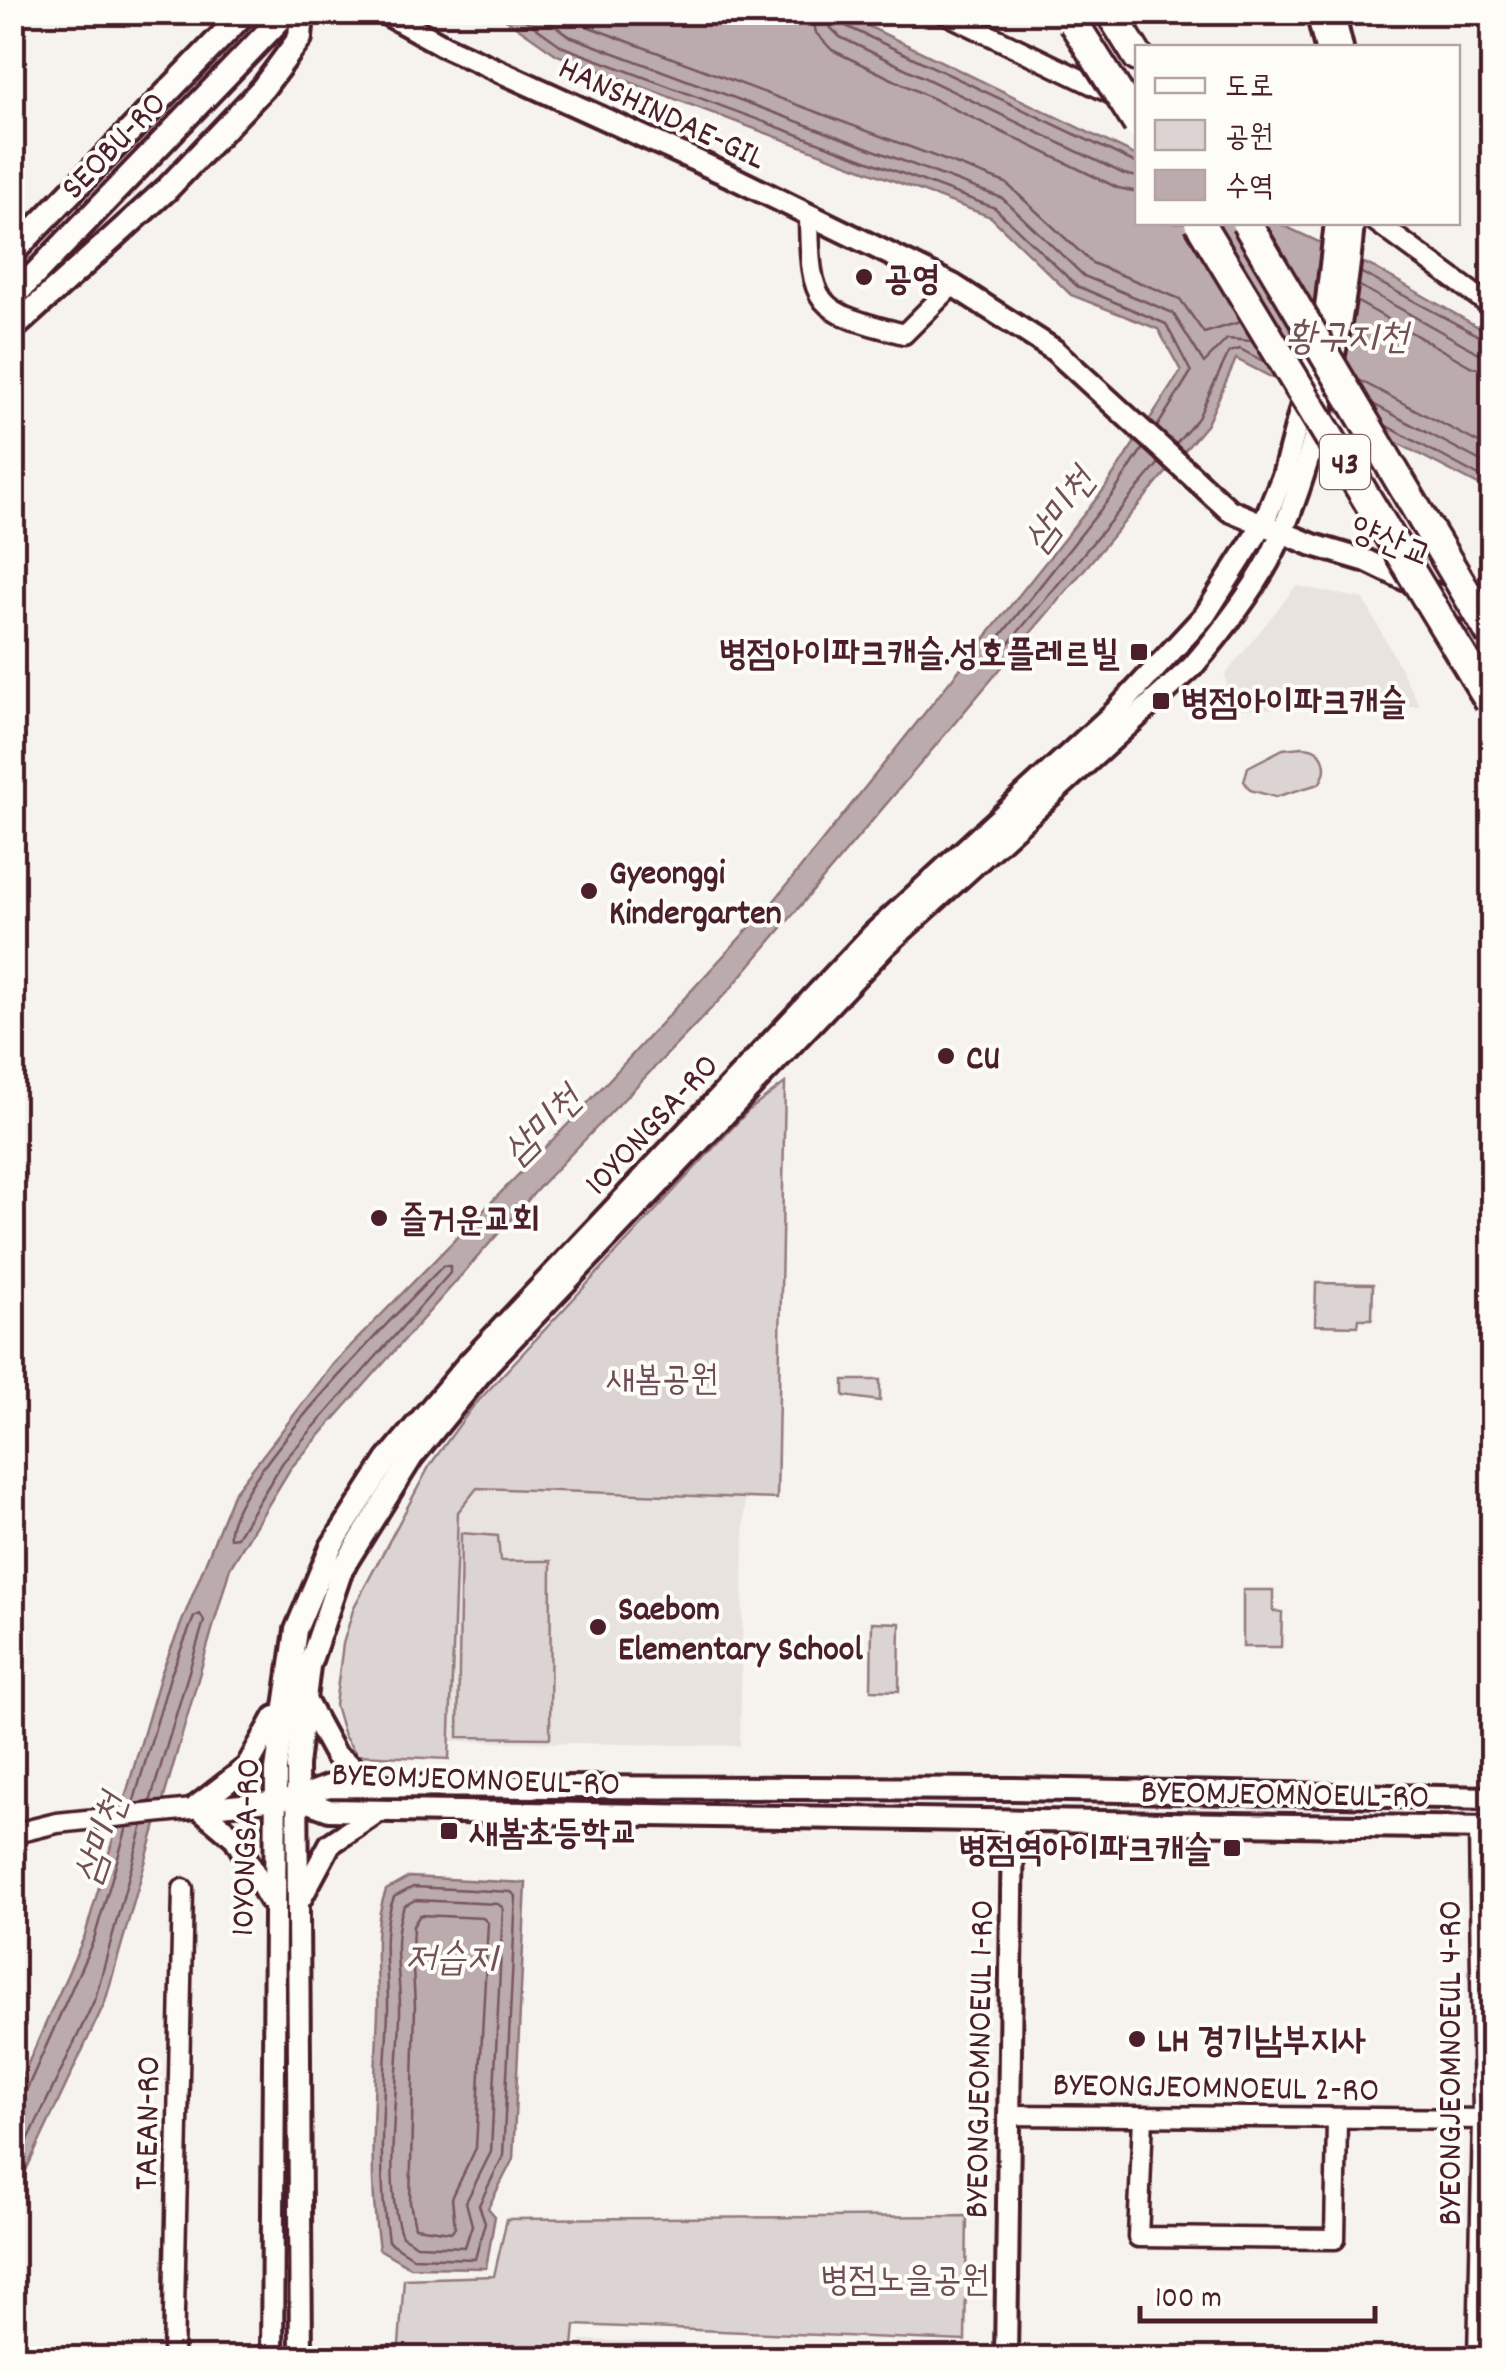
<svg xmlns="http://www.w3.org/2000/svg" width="1505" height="2371" font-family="Dekko,'Poor Story',sans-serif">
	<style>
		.built { fill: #e9e3e0 }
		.green { fill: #dcd4d2; stroke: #937a7e; stroke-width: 2.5 }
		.water { fill: #bbabac; stroke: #8e7378; stroke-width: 2.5 }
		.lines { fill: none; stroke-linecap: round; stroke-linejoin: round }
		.shore { stroke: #77575f; stroke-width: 2.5 }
		.minor-casing { stroke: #4a1f2b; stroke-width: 25 }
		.tertiary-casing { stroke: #4a1f2b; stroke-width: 28 }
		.secondary-casing { stroke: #4a1f2b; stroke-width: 30 }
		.trunk-casing { stroke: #4a1f2b; stroke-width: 35 }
		.minor { stroke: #fdfcf7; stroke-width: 18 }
		.tertiary { stroke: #fdfcf7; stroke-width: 20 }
		.secondary { stroke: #fdfcf7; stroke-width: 22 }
		.trunk { stroke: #fdfcf7; stroke-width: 28 }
		.trunk-bridge-casing { stroke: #4a1f2b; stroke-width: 35; stroke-linecap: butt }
		.trunk-bridge { stroke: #fdfcf7; stroke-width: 28 }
		.poi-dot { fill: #4a1f2b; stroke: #fdfcf7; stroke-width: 4 }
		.labels { text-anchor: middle; stroke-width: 8; stroke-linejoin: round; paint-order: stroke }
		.shield { fill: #fdfcf7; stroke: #806168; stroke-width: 2.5 }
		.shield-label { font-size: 32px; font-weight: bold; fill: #4a1f2b }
		.street-label { font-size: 35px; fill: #4a1f2b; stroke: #fdfcf7 }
		.poi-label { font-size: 35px; font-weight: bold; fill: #4a1f2b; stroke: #fdfcf7; text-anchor: start }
		.park-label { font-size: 35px; fill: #6e4c55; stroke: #fdfcf7 }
		.water-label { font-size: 38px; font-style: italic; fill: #725058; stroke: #fdfcf7 }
	</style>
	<rect width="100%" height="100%" fill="#f6f3ef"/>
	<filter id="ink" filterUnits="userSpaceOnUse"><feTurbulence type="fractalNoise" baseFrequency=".01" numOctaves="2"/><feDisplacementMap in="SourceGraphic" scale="20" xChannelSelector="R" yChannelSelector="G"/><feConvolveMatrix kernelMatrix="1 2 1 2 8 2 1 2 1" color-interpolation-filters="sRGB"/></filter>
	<g filter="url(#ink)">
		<!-- built -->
		<g class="built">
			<path d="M1296,586L1364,599L1420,706L1231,709L1225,675Z"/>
			<path d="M478,1488L745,1498L740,1746L450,1741L458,1512Z"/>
			<path d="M581,2340L968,2351V2358H581Z"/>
		</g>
		<!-- green -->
		<g class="green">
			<path d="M1302,747C1324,747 1331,767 1319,784L1275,797L1250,790L1244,781L1248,767L1283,749Z"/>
			<path d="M785,1083L777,1499L477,1488L458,1512L449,1759L357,1755L344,1736L335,1705L343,1644L354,1607L430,1465L471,1409L748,1111Z"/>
			<path d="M1316,1283L1373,1284L1372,1319H1359L1358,1326L1315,1325Z"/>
			<path d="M844,1380H880V1401L844,1396Z"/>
			<path d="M461,1533L498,1536L500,1561H551L550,1738L458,1737Z"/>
			<path d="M1243,1590H1273V1611L1282,1612L1281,1647H1243Z"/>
			<path d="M872,1622L900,1623L899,1691L871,1690Z"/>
			<path d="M967,2216L965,2341L575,2325L572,2358H398L404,2279L494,2276L507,2219Z"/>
		</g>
		<!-- water -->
		<g class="water">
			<path d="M497,13H841L1137,156L1138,222L1278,223L1375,268L1492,335V498L1482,487L1236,359L1207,424L731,988L543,1183L290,1469L230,1568L105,2002L13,2198V2097L85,1935L161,1674L233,1494L334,1363L571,1121L774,901L1105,488L1181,371L1158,329L1071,295L991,217L557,55Z"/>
			<path d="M409,1877L526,1883L513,2159L488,2208L495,2216L486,2268L410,2267L379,2249C367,2170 375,2091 378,2011C379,1968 371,1932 386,1890Z"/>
		</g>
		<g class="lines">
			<!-- shore -->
			<g class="shore">
				<path d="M514,12L563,47L995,208L1077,286L1166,324L1191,372L1157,427"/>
				<path d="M536,12L569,36L1002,198L1084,276L1173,313L1204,363L1227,339L1252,341"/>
				<path d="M562,12L576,22L1006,183L1092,263L1180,299L1204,333L1240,322"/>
				<path d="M812,12L816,33L832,50L1118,188L1138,192"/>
				<path d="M827,12L829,26L840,37L1124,174L1138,177"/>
				<path d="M839,12L846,26L1138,164"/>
				<path d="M1360,272L1492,343"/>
				<path d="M1358,285L1479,353L1492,356"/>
				<path d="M1356,301L1472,367L1492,371"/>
				<path d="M1359,380L1492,450"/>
				<path d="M1373,404L1492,467"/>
				<path d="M1385,425L1492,483"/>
				<path d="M1176,444L1198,418L1229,352L1240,349L1265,362"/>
				<path d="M1143,448L1113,494L995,643L996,650H1003L1159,463"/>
				<path d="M443,1266H450V1273L283,1462L237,1537L230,1538C222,1488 403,1307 443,1266Z"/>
				<path d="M133,1804L170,1677L194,1617L200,1614L204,1621L150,1802"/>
				<path d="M413,1887L511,1892L516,1896L503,2156L479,2205L485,2222L475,2259L413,2257L388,2241C376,2164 385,2087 388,2011C389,1971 379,1935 394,1897Z"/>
				<path d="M415,1900L498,1904L503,1908L491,2152L466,2202L472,2225L465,2247L417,2245L402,2236C381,2187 401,2064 400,2006C400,1972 391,1939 404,1906Z"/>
				<path d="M420,1915L483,1918L488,1923L476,2148L452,2198L455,2227L451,2232L415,2227L410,2203L415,2006L412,1950L413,1926Z"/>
				<path d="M12,2098L26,2091L94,1939L127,1827"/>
				<path d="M12,2174L95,1999L143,1825"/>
			</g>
			<!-- minor casing -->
			<g class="minor-casing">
				<g id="minor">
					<path d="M942,12L1118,97"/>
					<path d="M809,214C810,308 815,311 904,334L953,285"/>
					<path d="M1376,222L1492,307"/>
					<path d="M12,1834L57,1823L289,1799"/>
					<path d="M1008,2115L1492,2119"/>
					<path d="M1143,2117L1138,2237L1335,2239L1337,2119"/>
					<path d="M12,2356L19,2358"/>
					<path d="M173,2358L183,1889"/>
					<path d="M1478,2358L1483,2119L1479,1828"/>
				</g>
			</g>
			<!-- tertiary casing -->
			<g class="tertiary-casing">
				<g id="tertiary">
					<path d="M383,12L444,46L732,177L953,285L1054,350L1229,510L1313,545L1367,561L1478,615"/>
					<path d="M1317,12L1326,48"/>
					<path d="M1333,12L1342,48"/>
					<path d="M304,1698L335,1755L376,1784"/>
					<path d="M297,1798L329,1786L1014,1789L1492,1798"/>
					<path d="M297,1798L329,1810L1492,1828"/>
					<path d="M301,1898L330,1844L379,1811"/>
					<path d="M269,1899L235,1838L197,1806L247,1767L275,1717"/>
					<path d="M272,2358L276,1770L296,1630L331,1547L387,1460L466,1366L873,934L1116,711L1205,615L1263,524L1283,476L1325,317L1336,222"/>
					<path d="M301,2358L297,1765L309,1666L342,1569L412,1457L490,1362L885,946L1192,667C1220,634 1247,600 1268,562C1313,476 1346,319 1353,222"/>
					<path d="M1006,2358L1013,1821"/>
				</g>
			</g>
			<!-- secondary casing -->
			<g class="secondary-casing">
				<g id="secondary">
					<path d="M12,253L245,12"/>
					<path d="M12,298L287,12"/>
					<path d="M12,329L167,189L263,88L300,38L302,12"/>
				</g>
			</g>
			<!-- trunk casing -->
			<g class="trunk-casing">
				<path id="trunk" d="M1110,12L1138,57"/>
			</g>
			<!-- minor -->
			<use href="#minor" class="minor"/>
			<!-- tertiary -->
			<use href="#tertiary" class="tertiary"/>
			<!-- secondary -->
			<use href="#secondary" class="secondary"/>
			<!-- trunk -->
			<use href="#trunk" class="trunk"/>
			<!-- trunk-bridge casing -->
			<g class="trunk-bridge-casing">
				<g id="trunk-bridge">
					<path d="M1073,22L1138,124"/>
					<path d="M1199,222L1490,702"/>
					<path d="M1246,222L1492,636"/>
				</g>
			</g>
			<!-- trunk-bridge -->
			<use href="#trunk-bridge" class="trunk-bridge"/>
		</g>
	</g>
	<!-- markers -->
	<g class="poi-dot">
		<circle cx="864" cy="277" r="10"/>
		<rect x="1129" y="642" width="20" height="20" rx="5"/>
		<rect x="1151" y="691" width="20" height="20" rx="5"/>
		<circle cx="589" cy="891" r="10"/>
		<circle cx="946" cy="1056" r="10"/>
		<circle cx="379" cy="1218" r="10"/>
		<circle cx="598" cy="1627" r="10"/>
		<rect x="439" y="1821" width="20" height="20" rx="5"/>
		<rect x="1222" y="1838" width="20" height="20" rx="5"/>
		<circle cx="1137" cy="2039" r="10"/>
	</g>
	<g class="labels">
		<!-- shield labels -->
		<rect class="shield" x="1320" y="435" width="50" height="54" rx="8"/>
		<g class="shield-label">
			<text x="1345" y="473">43</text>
		</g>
		<!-- street labels -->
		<g class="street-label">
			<text transform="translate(663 111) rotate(25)" y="12">HANSHINDAE-GIL</text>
			<text transform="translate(112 144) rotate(-46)" y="12">SEOBU-RO</text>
			<text transform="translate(1392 540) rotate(22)" y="12">양산교</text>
			<text transform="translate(650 1123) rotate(-47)" y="12">10YONGSA-RO</text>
			<text transform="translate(476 1777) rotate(2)" y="12">BYEOMJEOMNOEUL-RO</text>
			<text transform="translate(1285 1792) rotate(1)" y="12">BYEOMJEOMNOEUL-RO</text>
			<text transform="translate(243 1847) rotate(-88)" y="12">10YONGSA-RO</text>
			<text transform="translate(977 2059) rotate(-89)" y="12">BYEONGJEOMNOEUL 1-RO</text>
			<text transform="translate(1448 2063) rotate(-90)" y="12">BYEONGJEOMNOEUL 4-RO</text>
			<text transform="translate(1216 2085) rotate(1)" y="12">BYEONGJEOMNOEUL 2-RO</text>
			<text transform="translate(145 2123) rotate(-89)" y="12">TAEAN-RO</text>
		</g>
		<!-- poi labels -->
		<g class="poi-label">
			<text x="884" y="289">공영</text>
			<text x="1119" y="664" text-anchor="end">병점아이파크캐슬.성호플레르빌</text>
			<text x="1181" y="713">병점아이파크캐슬</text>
			<text x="609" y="883">Gyeonggi<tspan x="609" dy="40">Kindergarten</tspan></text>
			<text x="966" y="1068">CU</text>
			<text x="399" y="1230">즐거운교회</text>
			<text x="618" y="1619">Saebom<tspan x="618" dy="40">Elementary School</tspan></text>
			<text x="469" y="1843">새봄초등학교</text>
			<text x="1212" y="1860" text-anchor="end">병점역아이파크캐슬</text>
			<text x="1157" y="2051">LH 경기남부지사</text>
		</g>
		<!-- park labels -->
		<g class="park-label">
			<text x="662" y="1389">새봄공원</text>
			<text x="905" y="2290">병점노을공원</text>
		</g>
		<!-- water labels -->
		<g class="water-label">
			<text x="1347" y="348">황구지천</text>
			<text transform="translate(1058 509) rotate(-54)" y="13">삼미천</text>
			<text transform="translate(541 1124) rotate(-45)" y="13">삼미천</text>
			<text transform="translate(99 1838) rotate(-71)" y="13">삼미천</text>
			<text x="451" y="1969">저습지</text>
		</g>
	</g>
	<!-- margin -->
	<rect width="1505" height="2371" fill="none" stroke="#fdfcf7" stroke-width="50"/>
	<rect x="25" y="25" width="1455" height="2321" fill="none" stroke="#4a1f2b" stroke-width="4" filter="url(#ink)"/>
	<!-- legend -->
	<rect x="1135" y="45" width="325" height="180" fill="#fdfcf7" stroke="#b5a4a5" stroke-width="2.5"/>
	<rect x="1155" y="78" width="50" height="15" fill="#fdfcf7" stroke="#b5a4a5" stroke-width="2.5"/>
	<text x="1225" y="95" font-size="30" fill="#4a1f2b">도로</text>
	<rect x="1155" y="120" width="50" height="30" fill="#dcd4d2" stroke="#b5a4a5" stroke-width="2.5"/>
	<text x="1225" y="145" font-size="30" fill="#4a1f2b">공원</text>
	<rect x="1155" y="170" width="50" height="30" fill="#bbabac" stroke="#b5a4a5" stroke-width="2.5"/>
	<text x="1225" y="195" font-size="30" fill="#4a1f2b">수역</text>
	<!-- scale -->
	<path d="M1140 2306v15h235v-15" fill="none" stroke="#4a1f2b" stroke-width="5"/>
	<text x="1155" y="2306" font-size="30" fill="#4a1f2b" stroke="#fdfcf7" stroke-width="8" paint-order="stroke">100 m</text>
</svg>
